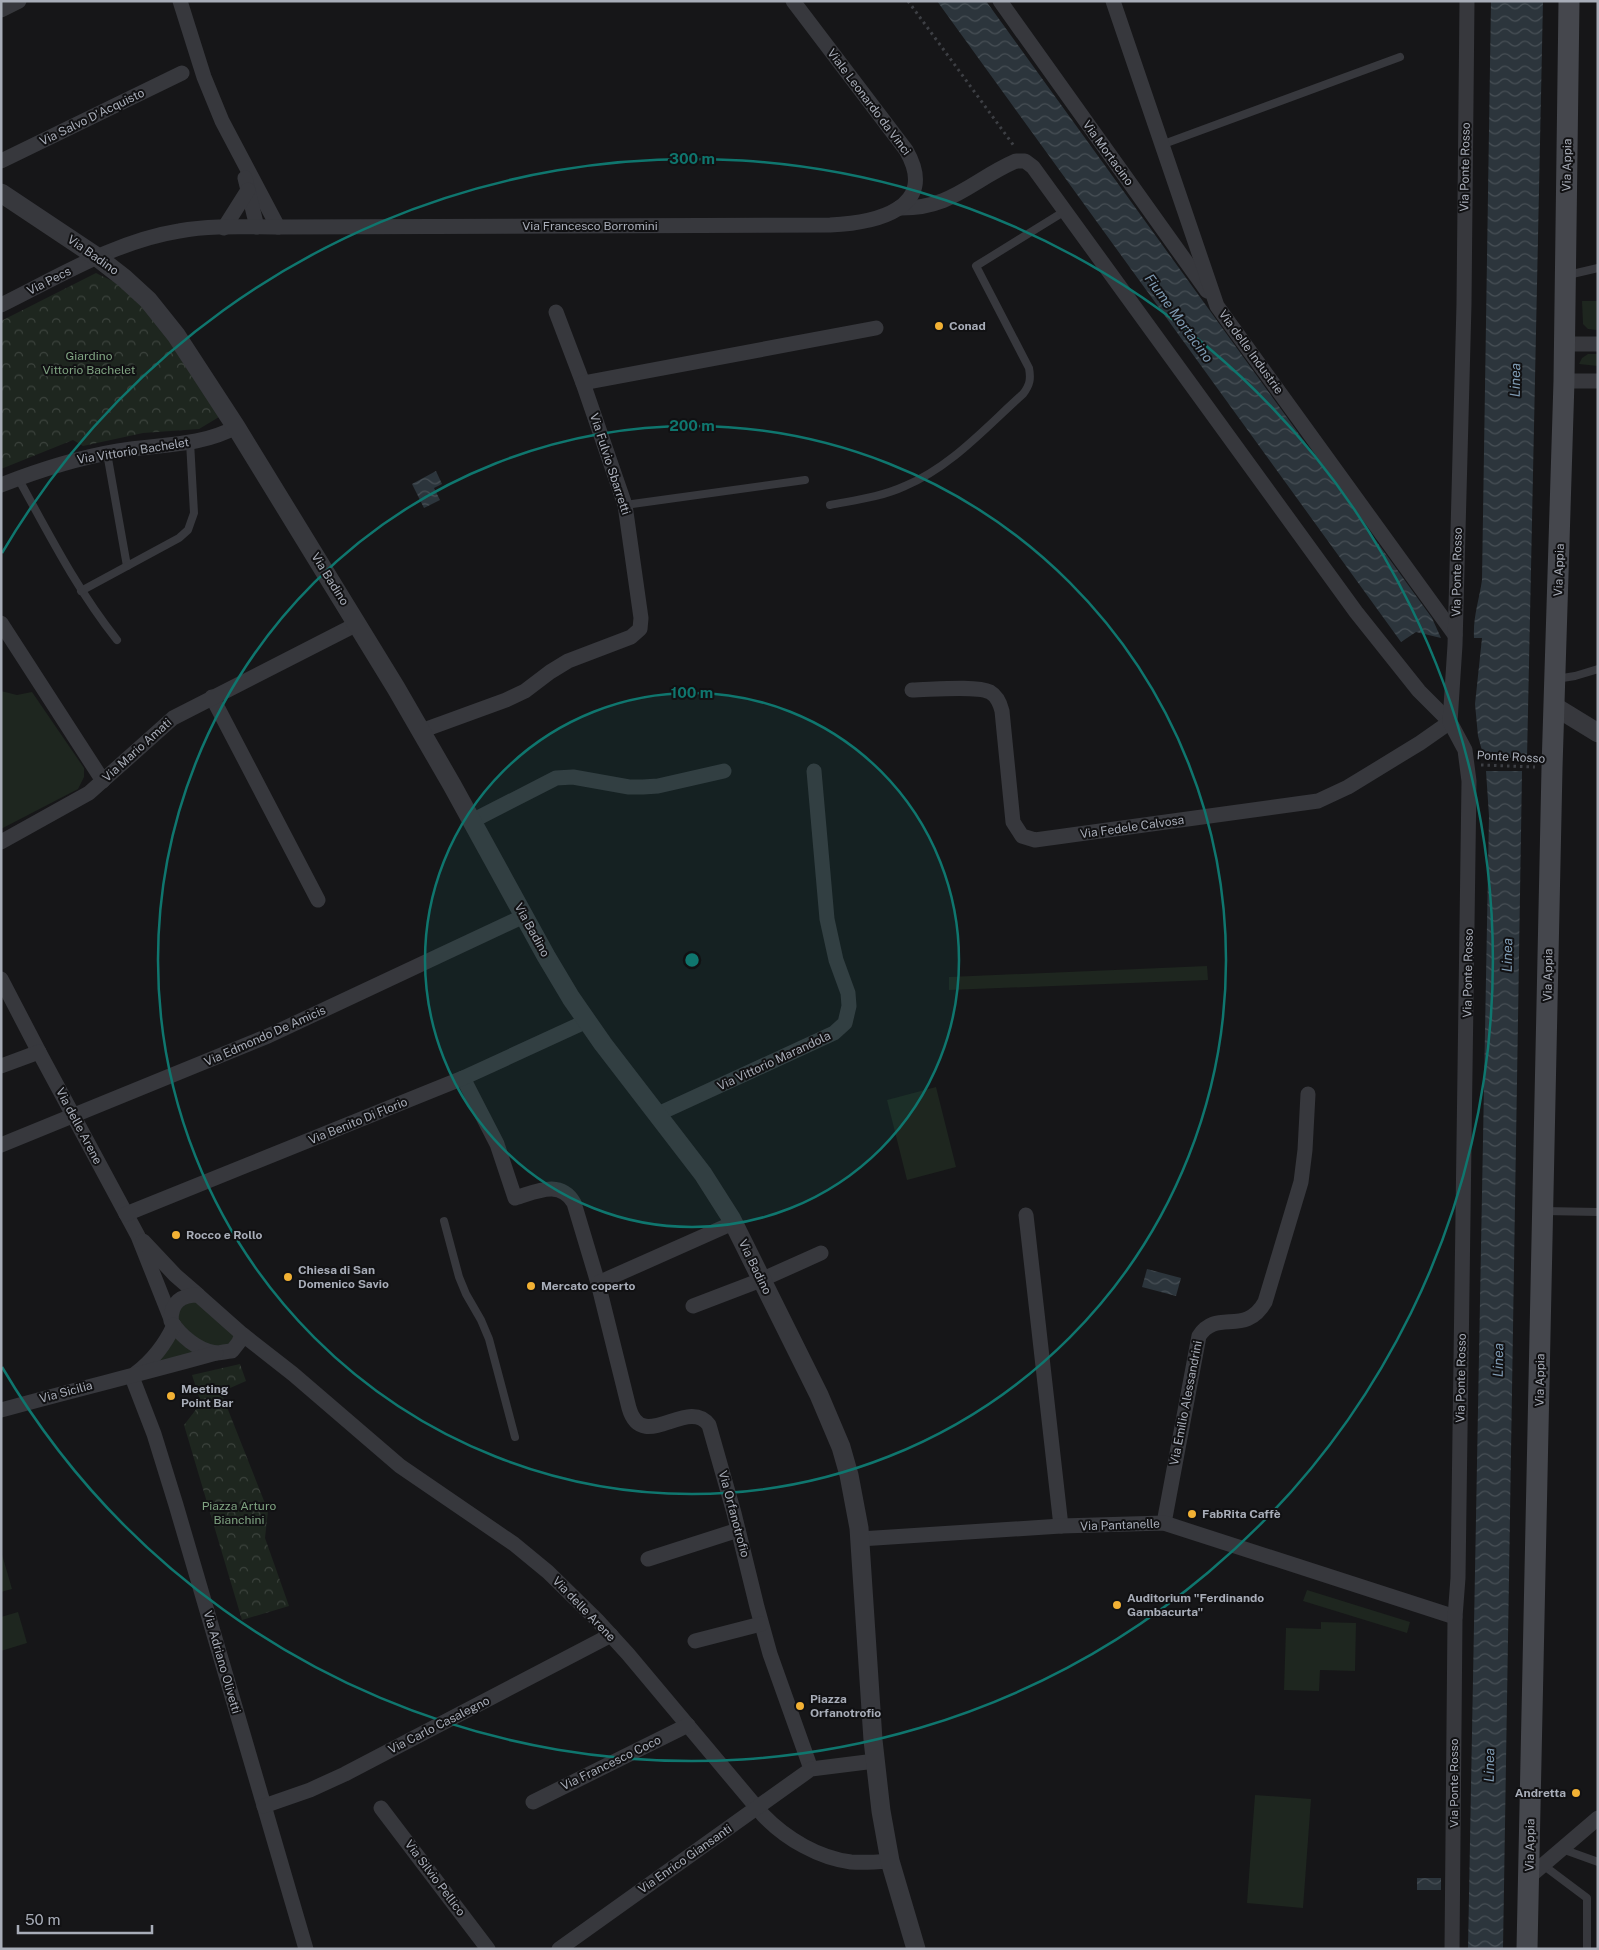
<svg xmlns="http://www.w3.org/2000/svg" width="1599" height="1950" font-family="'Public Sans',sans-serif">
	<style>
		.grass { fill: #1e261f }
		.park { fill: url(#park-crowns) }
		.water { fill: url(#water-waves) }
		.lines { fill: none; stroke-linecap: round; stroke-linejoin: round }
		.path { stroke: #3d3f44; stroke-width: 3; stroke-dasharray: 2.5 4; stroke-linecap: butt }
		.service { stroke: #37383d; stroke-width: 8 }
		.minor { stroke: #37383d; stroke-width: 15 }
		.tertiary { stroke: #37383d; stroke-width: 19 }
		.secondary { stroke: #45474d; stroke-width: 21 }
		.ring { fill: none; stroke: #0f766e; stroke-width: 2.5 }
		.poi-dot { fill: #f2b134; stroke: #111113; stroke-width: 2 }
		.labels { text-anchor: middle; stroke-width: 4; stroke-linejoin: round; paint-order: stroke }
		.street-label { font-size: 12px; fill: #a8adb8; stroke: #111113 }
		.poi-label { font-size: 12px; font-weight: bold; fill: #a8adb8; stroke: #111113; text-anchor: start }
		.park-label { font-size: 12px; fill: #7fa381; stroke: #111113 }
		.water-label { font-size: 14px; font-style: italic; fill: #7f9bb3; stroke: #111113 }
		.centre { fill: #0f766e; stroke: #111113; stroke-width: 2.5 }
		.ring-label { font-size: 15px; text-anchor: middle; font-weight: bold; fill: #0f766e; stroke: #111113; stroke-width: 4; stroke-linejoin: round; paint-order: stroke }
	</style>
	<defs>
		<pattern id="park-crowns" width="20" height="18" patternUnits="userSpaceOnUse" patternTransform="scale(1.25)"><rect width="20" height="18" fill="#1e261f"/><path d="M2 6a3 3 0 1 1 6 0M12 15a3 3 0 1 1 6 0" fill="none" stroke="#3c433d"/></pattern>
		<pattern id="water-waves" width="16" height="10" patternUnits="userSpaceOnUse" patternTransform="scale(1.25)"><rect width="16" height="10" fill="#2c353c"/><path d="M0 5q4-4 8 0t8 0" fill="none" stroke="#485056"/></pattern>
	</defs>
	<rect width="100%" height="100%" fill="#161618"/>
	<!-- grass -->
	<g class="grass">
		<path d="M1582,301H1597V330L1588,329L1583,324Z"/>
		<path d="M1588,354H1598V366L1579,364L1582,358Z"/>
		<path d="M1,691L17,695L32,692L84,768V777L78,789L1,829Z"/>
		<path d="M1207,966L1208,980L949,990V977Z"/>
		<path d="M936,1087L956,1167L907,1180L887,1100Z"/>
		<path d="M197,1300L235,1335L229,1346C203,1350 194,1335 176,1319L178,1307Z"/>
		<path d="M174,1331L199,1353L155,1366Z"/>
		<path d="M1,1551L12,1589L1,1592Z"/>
		<path d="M1307,1590L1410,1622L1407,1633L1303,1601Z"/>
		<path d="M18,1612L27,1643L1,1651V1617Z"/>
		<path d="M1321,1622L1356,1623L1355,1671L1320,1670L1319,1691L1284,1690L1286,1628L1321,1629Z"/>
		<path d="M1255,1795L1311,1799L1303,1908L1247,1903Z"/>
	</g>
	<!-- park -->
	<g class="park">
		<path d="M96,273C105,278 115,281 123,287C162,317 193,376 219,417L199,429L143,433L83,446L73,440L1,469V321Z"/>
		<path d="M240,1364L246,1381L221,1392L268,1511L265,1538L289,1606L242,1620L184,1425L201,1403L192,1375Z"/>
	</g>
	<!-- water -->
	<g class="water">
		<path d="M937,1H986L1432,618L1441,638L1416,632L1401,642Z"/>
		<path d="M1491,1H1543L1527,758H1484L1478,736L1475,704L1482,638H1474C1473,616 1479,601 1482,580Z"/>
		<path d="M436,471L442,484L434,488L440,500L424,508L412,484Z"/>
		<path d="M1486,771H1522L1503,1949H1468L1489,816Z"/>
		<path d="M1147,1269L1181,1278L1176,1296L1142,1287Z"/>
		<rect x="1417" y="1878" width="24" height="12"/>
	</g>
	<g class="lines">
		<!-- path -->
		<g class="path">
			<path d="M908,1L1014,146"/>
			<path d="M1481,765L1535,767"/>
		</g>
		<!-- service -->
		<g class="service">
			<path d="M1161,145L1400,57"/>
			<path d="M1568,275L1598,268"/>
			<path d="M107,453L127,566"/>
			<path d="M18,478C50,536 76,588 117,640"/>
			<path d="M625,505L805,480"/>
			<path d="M830,505C856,500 881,497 905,486C951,467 986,427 1023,394C1030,385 1031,379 1029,368L976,266L1065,211"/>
			<path d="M81,591L179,538L188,530L194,513L190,442"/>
			<path d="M1556,679L1575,676L1598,669"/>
			<path d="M1544,1211L1598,1212"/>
			<path d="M444,1221L459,1277L466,1294L481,1320L489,1339L515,1437"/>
			<path d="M1562,1849L1598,1862"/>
			<path d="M1543,1865L1587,1898V1949"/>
		</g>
		<!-- minor -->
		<g class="minor">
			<path d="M180,1L204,77L222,121L278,227"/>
			<path d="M1000,1L1207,291"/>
			<path d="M1113,1L1217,306L1455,635"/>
			<path d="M1,10L19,1"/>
			<path d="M1,161L182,73"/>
			<path d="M245,178L257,227"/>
			<path d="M899,208C952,209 972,180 1016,161H1025L1033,167L1356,612L1419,691L1450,722"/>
			<path d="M224,228L248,190"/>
			<path d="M1,305C58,277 116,241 179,231C212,225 245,227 278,227L830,225C875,223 940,209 906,150L793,1"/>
			<path d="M556,312L583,383"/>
			<path d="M1564,344H1598"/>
			<path d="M1564,381H1598"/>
			<path d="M1,485C39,470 77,458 118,451C158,444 200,447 236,427"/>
			<path d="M1,623L103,781"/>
			<path d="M912,690C929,690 976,685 990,692C997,696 1000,703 1002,711L1013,822L1022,836L1035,840L1318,801L1348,787L1420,743L1450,722"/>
			<path d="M212,697L318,900"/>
			<path d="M421,731L506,700L525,691L550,672L568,661L631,637L640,629L641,618L625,505L583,383L876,328"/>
			<path d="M472,821L556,778L573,777L629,787H643L658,786L724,771"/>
			<path d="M1,842L89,793L173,718L357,624"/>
			<path d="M1,979L39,1052"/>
			<path d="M1,1066L39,1052L138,1236L171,1319"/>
			<path d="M463,1078L497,1144L515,1198C536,1192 560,1179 574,1203L598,1283L629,1408C642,1454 688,1396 709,1425L734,1513L757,1607L770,1654L811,1769"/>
			<path d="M658,1114L834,1033L845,1023L849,1006L848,993L836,960L827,919L814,771"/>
			<path d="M1,1145L268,1036L524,916"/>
			<path d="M126,1214L463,1078L587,1021"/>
			<path d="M1026,1215L1061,1526"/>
			<path d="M143,1241L175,1275L198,1295"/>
			<path d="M598,1283L733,1223"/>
			<path d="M693,1306L761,1280L821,1253"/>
			<path d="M242,1334L239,1342L232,1351C227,1351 221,1353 216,1353C198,1351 180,1335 171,1321C171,1302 181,1295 198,1295L242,1334L293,1374L400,1466L514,1544L548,1572L597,1620L628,1654L763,1815C786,1839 819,1858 851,1862C865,1863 877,1862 890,1861"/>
			<path d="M135,1374C152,1361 165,1345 174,1325"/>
			<path d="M132,1377L154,1434L176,1505L306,1949"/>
			<path d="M1,1410C73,1390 145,1373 216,1353"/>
			<path d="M1164,1523L1199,1336C1217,1308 1245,1337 1265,1302L1301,1182L1305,1150L1308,1094"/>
			<path d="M860,1539L1061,1526L1164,1523L1455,1617"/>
			<path d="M648,1559L738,1530"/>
			<path d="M695,1641L761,1624"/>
			<path d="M533,1802L688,1725"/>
			<path d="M264,1806L310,1790L345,1774L611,1635"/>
			<path d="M381,1808L488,1949"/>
			<path d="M1529,1877L1598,1818"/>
			<path d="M559,1949L811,1769L875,1761"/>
			<path d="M1452,1949L1455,1617L1458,1578L1469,781L1465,750L1450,722L1455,645L1464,304L1467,1"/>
		</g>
		<!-- tertiary -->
		<g class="tertiary">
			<path d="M1,193L97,257L124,278L148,300L176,335L236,427L396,688L452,785L546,956L571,998L603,1044L703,1174L731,1218L819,1395L841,1447L849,1475L859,1528L873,1740L881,1811L890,1861L916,1949"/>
			<path d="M1554,706L1598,733"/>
		</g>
		<!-- secondary -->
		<path class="secondary" d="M1527,1949L1552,768L1564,381L1569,1"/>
	</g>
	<!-- distance rings -->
	<circle cx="692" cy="960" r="267" fill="#0f766e" fill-opacity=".12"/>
	<g class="ring">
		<circle cx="692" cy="960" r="267"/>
		<circle cx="692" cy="960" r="534"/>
		<path d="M2 553A801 801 0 1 1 2 1367"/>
	</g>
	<!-- markers -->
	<g class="poi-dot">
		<circle cx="939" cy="326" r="5"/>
		<circle cx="176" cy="1235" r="5"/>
		<circle cx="288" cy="1277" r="5"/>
		<circle cx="531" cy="1286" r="5"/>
		<circle cx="171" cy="1396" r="5"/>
		<circle cx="1192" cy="1514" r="5"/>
		<circle cx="1117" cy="1605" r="5"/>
		<circle cx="800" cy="1706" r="5"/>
		<circle cx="1576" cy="1793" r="5"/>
	</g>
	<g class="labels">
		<!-- street labels -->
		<g class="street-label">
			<text transform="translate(869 102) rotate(53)" y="4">Viale Leonardo da Vinci</text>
			<text transform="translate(92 117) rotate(-26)" y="4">Via Salvo D'Acquisto</text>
			<text transform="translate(1108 153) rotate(54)" y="4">Via Mortacino</text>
			<text transform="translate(1567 165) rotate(-89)" y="4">Via Appia</text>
			<text transform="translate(1465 167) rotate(-89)" y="4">Via Ponte Rosso</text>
			<text x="590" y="230">Via Francesco Borromini</text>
			<text transform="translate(93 255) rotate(35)" y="4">Via Badino</text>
			<text transform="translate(49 281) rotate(-27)" y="4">Via Pecs</text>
			<text transform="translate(1251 352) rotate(54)" y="4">Via delle Industrie</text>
			<text transform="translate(133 451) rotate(-9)" y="4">Via Vittorio Bachelet</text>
			<text transform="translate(610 464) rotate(72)" y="4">Via Fulvio Sbarretti</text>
			<text transform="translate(1559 570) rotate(-88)" y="4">Via Appia</text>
			<text transform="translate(1457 572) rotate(-89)" y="4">Via Ponte Rosso</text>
			<text transform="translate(330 579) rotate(58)" y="4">Via Badino</text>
			<text transform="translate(137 750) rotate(-42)" y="4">Via Mario Amati</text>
			<text transform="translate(1511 757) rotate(3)" y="4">Ponte Rosso</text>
			<text transform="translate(1132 827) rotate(-8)" y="4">Via Fedele Calvosa</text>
			<text transform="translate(532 930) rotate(61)" y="4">Via Badino</text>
			<text transform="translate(1468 973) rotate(-89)" y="4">Via Ponte Rosso</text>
			<text transform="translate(1548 975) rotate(-89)" y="4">Via Appia</text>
			<text transform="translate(265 1036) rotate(-24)" y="4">Via Edmondo De Amicis</text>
			<text transform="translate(774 1061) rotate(-25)" y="4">Via Vittorio Marandola</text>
			<text transform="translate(358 1121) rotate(-22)" y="4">Via Benito Di Florio</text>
			<text transform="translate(79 1126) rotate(62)" y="4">Via delle Arene</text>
			<text transform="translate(755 1267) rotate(64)" y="4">Via Badino</text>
			<text transform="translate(1461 1378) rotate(-89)" y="4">Via Ponte Rosso</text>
			<text transform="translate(1540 1380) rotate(-89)" y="4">Via Appia</text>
			<text transform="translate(66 1392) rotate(-15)" y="4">Via Sicilia</text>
			<text transform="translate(1186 1403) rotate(-79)" y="4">Via Emilio Alessandrini</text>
			<text transform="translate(734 1514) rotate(75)" y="4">Via Orfanotrofio</text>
			<text transform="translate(1120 1525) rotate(-2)" y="4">Via Pantanelle</text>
			<text transform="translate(584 1609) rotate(46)" y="4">Via delle Arene</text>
			<text transform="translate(222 1662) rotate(74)" y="4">Via Adriano Olivetti</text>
			<text transform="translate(439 1725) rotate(-27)" y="4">Via Carlo Casalegno</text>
			<text transform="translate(611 1763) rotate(-26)" y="4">Via Francesco Coco</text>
			<text transform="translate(1454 1783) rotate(-90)" y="4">Via Ponte Rosso</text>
			<text transform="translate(1530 1845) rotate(-89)" y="4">Via Appia</text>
			<text transform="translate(685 1859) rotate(-35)" y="4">Via Enrico Giansanti</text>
			<text transform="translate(435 1878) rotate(53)" y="4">Via Silvio Pellico</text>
		</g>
		<!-- poi labels -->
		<g class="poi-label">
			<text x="949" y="330">Conad</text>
			<text x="186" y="1239">Rocco e Rollo</text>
			<text x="298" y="1274">Chiesa di San<tspan x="298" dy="14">Domenico Savio</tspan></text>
			<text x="541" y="1290">Mercato coperto</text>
			<text x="181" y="1393">Meeting<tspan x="181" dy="14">Point Bar</tspan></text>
			<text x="1202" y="1518">FabRita Caffè</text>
			<text x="1127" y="1602">Auditorium "Ferdinando<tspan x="1127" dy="14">Gambacurta"</tspan></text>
			<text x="810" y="1703">Piazza<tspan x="810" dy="14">Orfanotrofio</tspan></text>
			<text x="1566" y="1797" text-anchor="end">Andretta</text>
		</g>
		<!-- park labels -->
		<g class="park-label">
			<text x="89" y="360">Giardino<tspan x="89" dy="14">Vittorio Bachelet</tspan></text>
			<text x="239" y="1510">Piazza Arturo<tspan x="239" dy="14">Bianchini</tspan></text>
		</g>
		<!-- water labels -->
		<g class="water-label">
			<text transform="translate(1179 318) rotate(54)" y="5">Fiume Mortacino</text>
			<text transform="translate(1515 380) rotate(-89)" y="5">Linea</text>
			<text transform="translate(1507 955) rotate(-89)" y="5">Linea</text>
			<text transform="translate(1498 1360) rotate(-89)" y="5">Linea</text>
			<text transform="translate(1489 1765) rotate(-89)" y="5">Linea</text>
		</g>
	</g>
	<circle cx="692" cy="960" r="8" class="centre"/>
	<g class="ring-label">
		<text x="692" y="164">300 m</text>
		<text x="692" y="431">200 m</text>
		<text x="692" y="698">100 m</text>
	</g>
	<!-- border -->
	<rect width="1599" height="1950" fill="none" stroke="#a8adb8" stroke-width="5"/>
	<!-- scale -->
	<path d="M18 1925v8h134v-8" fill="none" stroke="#a8adb8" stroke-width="2.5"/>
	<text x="25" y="1925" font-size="15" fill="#a8adb8" stroke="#111113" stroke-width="4" paint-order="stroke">50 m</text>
</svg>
